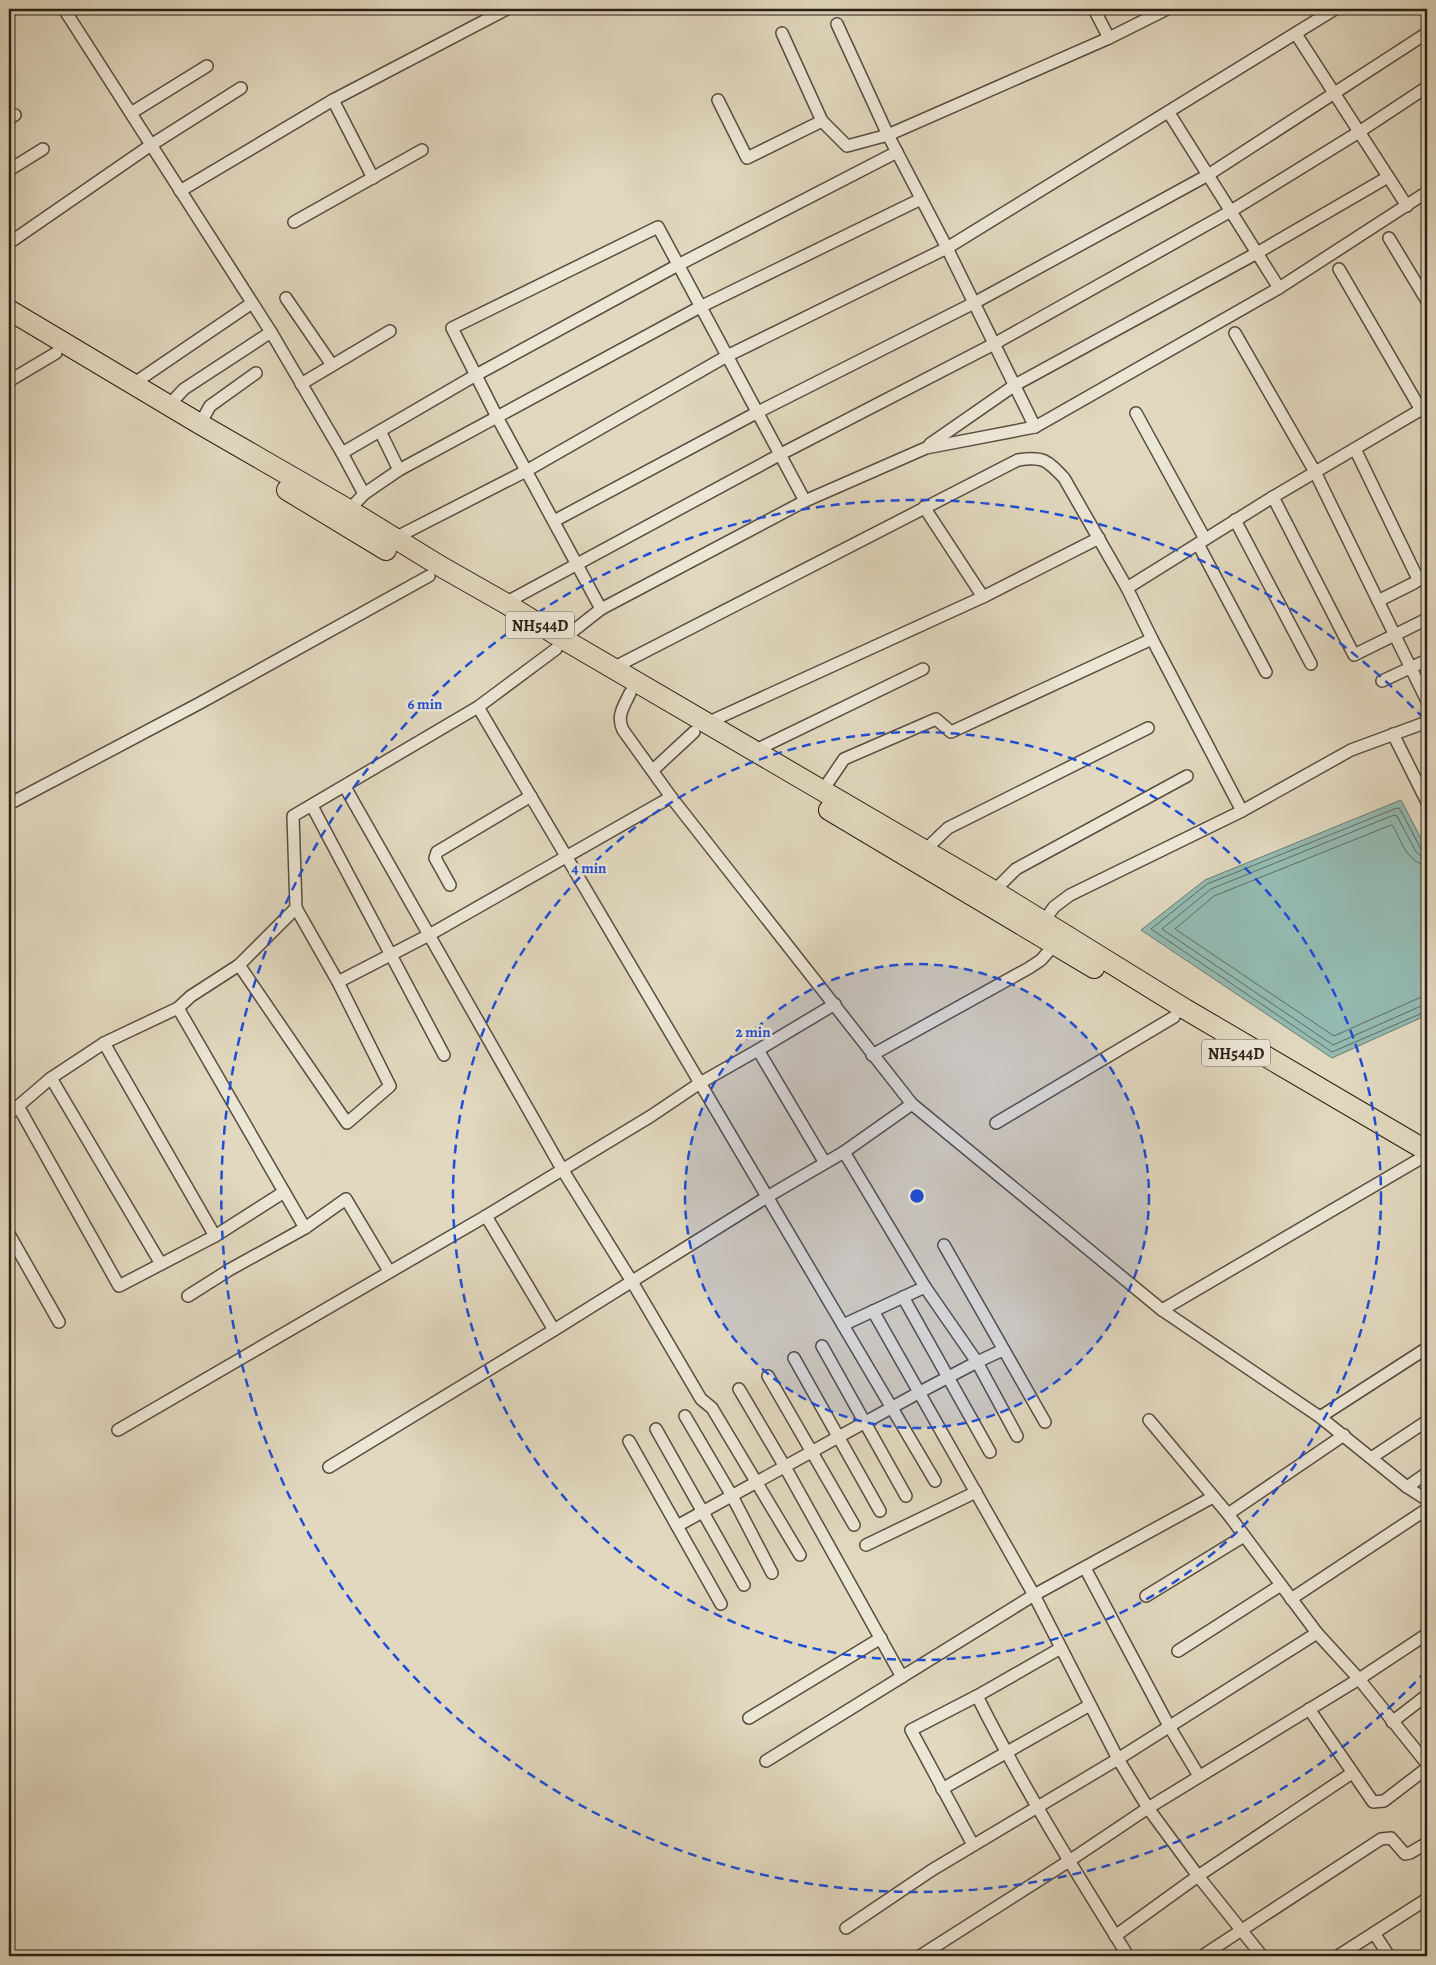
<svg xmlns="http://www.w3.org/2000/svg" width="1436" height="1965" font-family="Alegreya,serif">
	<style>
		.water { fill: #94bab1; stroke: #697c73 }
		.lines { fill: none; stroke-linecap: round; stroke-linejoin: round }
		.shore { stroke: #5e6c63; stroke-width: 1 }
		.street-casing { stroke: #574d40; stroke-width: 14 }
		.highway-casing { stroke: #291f15; stroke-width: 22 }
		.street { stroke: #ece6d5; stroke-width: 11 }
		.highway { stroke: #e1d8bf; stroke-width: 20 }
		.ring { fill: none; stroke: #1d4ed8; stroke-width: 2.5; stroke-dasharray: 9 6 }
		.labels { text-anchor: middle; stroke-width: 5; stroke-linejoin: round; paint-order: stroke }
		.shield { fill: #ece6d5; stroke: #645b4f; stroke-width: 1 }
		.shield-label { font-size: 16px; font-weight: bold; fill: #291f15 }
		.centre { fill: #1d4ed8; stroke: #ece6d5; stroke-width: 2.5 }
		.ring-label { font-size: 15px; text-anchor: middle; font-weight: bold; fill: #1d4ed8; stroke: #ece6d5; stroke-width: 5; stroke-linejoin: round; paint-order: stroke }
	</style>
	<rect width="100%" height="100%" fill="#e1d8bf"/>
	<filter id="stains"><feTurbulence type="fractalNoise" baseFrequency=".004" numOctaves="4"/><feColorMatrix values="0 0 0 0 .2 0 0 0 0 .09 0 0 0 0 .02 0 0 0 .5 -.17"/></filter>
	<radialGradient id="worn" r=".72"><stop offset=".6" stop-color="#630" stop-opacity="0"/><stop offset="1" stop-color="#630" stop-opacity=".3"/></radialGradient>
	<!-- water -->
	<path class="water" d="M1401,800L1427,850V1015L1332,1058L1141,930L1205,880Z"/>
	<g class="lines">
		<!-- shore -->
		<g class="shore">
			<path d="M1427,851L1421,849L1400,809L1397,808L1207,884L1151,929L1332,1052L1427,1011"/>
			<path d="M1427,857L1421,856L1416,852L1397,816L1394,815L1211,889L1162,929L1333,1045L1421,1006L1427,1005"/>
			<path d="M1427,865C1408,864 1401,841 1393,826L1391,825L1214,896L1175,929L1334,1036L1419,998L1427,997"/>
		</g>
		<!-- street casing -->
		<g class="street-casing">
			<g id="street">
				<path d="M64,9L271,332L342,453L364,494"/>
				<path d="M1094,9L1109,38"/>
				<path d="M837,24L888,135L947,248L1035,427"/>
				<path d="M782,33L822,121"/>
				<path d="M1296,34L1407,206"/>
				<path d="M333,100L373,178"/>
				<path d="M718,100L747,158L822,121L847,146L888,135L1109,38L1167,9"/>
				<path d="M131,113L207,66"/>
				<path d="M1169,113L1279,288"/>
				<path d="M9,119L15,115"/>
				<path d="M9,170L43,149"/>
				<path d="M180,191L333,100L507,9"/>
				<path d="M294,222L422,150"/>
				<path d="M1389,238L1427,301"/>
				<path d="M9,243L151,145L241,88"/>
				<path d="M1339,269L1421,410"/>
				<path d="M286,298L332,365"/>
				<path d="M1235,333L1315,472L1427,701"/>
				<path d="M9,381L56,353"/>
				<path d="M133,384L252,303"/>
				<path d="M301,384L390,331"/>
				<path d="M169,405L184,389L271,332"/>
				<path d="M1136,413L1205,539"/>
				<path d="M200,424L210,406L256,373"/>
				<path d="M380,431L399,470"/>
				<path d="M930,444L1015,385L1257,253L1388,177"/>
				<path d="M1355,449L1417,577V581L1414,583L1378,601"/>
				<path d="M342,453L476,375L678,265L897,152"/>
				<path d="M1273,497L1354,655L1427,619"/>
				<path d="M924,507L983,597"/>
				<path d="M349,510L364,494L399,470L700,307L921,199"/>
				<path d="M1235,520L1311,664"/>
				<path d="M554,521L758,412L974,303L1208,175L1427,33"/>
				<path d="M393,539L526,471L727,356L947,248L1335,9"/>
				<path d="M1198,544L1266,672"/>
				<path d="M1127,588L1273,497L1427,406"/>
				<path d="M505,603L781,454L994,344L1231,211L1359,132L1427,87"/>
				<path d="M601,609L497,417L452,328L658,227L805,501"/>
				<path d="M563,639L601,609L805,501L926,448L1035,427L1279,288L1427,192"/>
				<path d="M613,668L1018,460C1043,456 1047,460 1064,478L1127,588L1152,639L1242,811"/>
				<path d="M1382,681L1427,660"/>
				<path d="M630,693C624,706 616,716 623,730L671,797L912,1104L1162,1310L1320,1417L1407,1487L1427,1500"/>
				<path d="M478,707L935,1481"/>
				<path d="M707,723L983,597L1099,538"/>
				<path d="M1393,734L1427,802"/>
				<path d="M754,751L923,669"/>
				<path d="M653,770L694,732"/>
				<path d="M345,787L562,1169L631,1280L701,1399L712,1408L800,1555"/>
				<path d="M823,790L844,759L936,719L951,732L1152,639"/>
				<path d="M9,804L200,703L429,576"/>
				<path d="M312,806L444,1055"/>
				<path d="M925,850L948,828L1148,728"/>
				<path d="M450,885L435,858L437,852L531,796"/>
				<path d="M994,891L1016,869L1187,776"/>
				<path d="M1044,921L1054,907L1070,895L1242,811L1351,750L1427,722"/>
				<path d="M239,965L347,1123L390,1086L338,982L296,908"/>
				<path d="M338,982L429,935L671,797"/>
				<path d="M178,1008L305,1228"/>
				<path d="M104,1043L215,1236"/>
				<path d="M758,1050L825,1163"/>
				<path d="M872,1055L1029,968L1041,960L1055,944"/>
				<path d="M51,1078L161,1264"/>
				<path d="M18,1106L119,1286L215,1236L284,1192"/>
				<path d="M9,1114L51,1078L104,1043L178,1008L191,996L239,965L296,908L293,816L478,707L556,649"/>
				<path d="M996,1123L1174,1017"/>
				<path d="M844,1152L925,1287L977,1362L1017,1436"/>
				<path d="M486,1216L554,1330"/>
				<path d="M9,1234L59,1322"/>
				<path d="M944,1245L1045,1422"/>
				<path d="M188,1296L229,1270L305,1228L346,1199L389,1271"/>
				<path d="M903,1297L990,1452"/>
				<path d="M1162,1310L1418,1160"/>
				<path d="M873,1311L1034,1595L1118,1759L1148,1808L1198,1876L1262,1956"/>
				<path d="M843,1325L925,1287"/>
				<path d="M822,1346L906,1496"/>
				<path d="M794,1358L880,1511"/>
				<path d="M768,1376L854,1525"/>
				<path d="M739,1389L785,1467L902,1677"/>
				<path d="M685,1416L732,1496L772,1573"/>
				<path d="M1320,1417L1427,1348"/>
				<path d="M1149,1420L1228,1514L1317,1633L1359,1679L1427,1764"/>
				<path d="M656,1429L744,1585"/>
				<path d="M118,1430L486,1216L651,1116L700,1083L758,1050L835,1004"/>
				<path d="M629,1441L721,1604"/>
				<path d="M1371,1458L1427,1421"/>
				<path d="M329,1467L554,1330L767,1197L844,1152L912,1104"/>
				<path d="M1407,1487L1427,1473"/>
				<path d="M1228,1514L1344,1435"/>
				<path d="M677,1526L920,1392L977,1362L1003,1350"/>
				<path d="M866,1545L976,1492"/>
				<path d="M1085,1568L1169,1726L1199,1776"/>
				<path d="M1146,1596L1244,1536"/>
				<path d="M1291,1599L1427,1509"/>
				<path d="M1178,1651L1281,1585"/>
				<path d="M977,1696C1022,1786 1075,1871 1128,1956"/>
				<path d="M1309,1709L1373,1802L1384,1801L1427,1768"/>
				<path d="M749,1718L881,1638"/>
				<path d="M1392,1722L1427,1695"/>
				<path d="M766,1761L1034,1595L1213,1497"/>
				<path d="M942,1789L1090,1705"/>
				<path d="M973,1845L911,1730L977,1696L1061,1648"/>
				<path d="M846,1928L932,1870L1118,1759L1317,1633"/>
				<path d="M1374,1933L1389,1956"/>
				<path d="M1115,1936L1198,1876L1352,1773"/>
				<path d="M920,1956L1069,1861L1148,1808L1359,1679L1427,1634"/>
				<path d="M1202,1956L1381,1839L1391,1838L1405,1854L1410,1853L1427,1843"/>
				<path d="M1338,1956L1427,1899"/>
			</g>
		</g>
		<!-- highway casing -->
		<g class="highway-casing">
			<g id="highway">
				<path d="M9,310L200,424L349,510L440,566L505,603L563,639L994,891L1185,1009L1427,1151"/>
				<path d="M287,490L386,550"/>
				<path d="M829,810L1094,968"/>
			</g>
		</g>
		<!-- street -->
		<use href="#street" class="street"/>
		<!-- highway -->
		<use href="#highway" class="highway"/>
	</g>
	<!-- distance rings -->
	<circle cx="917" cy="1196" r="232" fill="#1d4ed8" fill-opacity=".12"/>
	<g class="ring">
		<circle cx="917" cy="1196" r="232"/>
		<circle cx="917" cy="1196" r="464"/>
		<path d="M1426 1671A696 696 0 1 1 1426 721"/>
	</g>
	<g class="labels">
		<!-- shield labels -->
		<g class="shield">
			<rect x="506" y="611.5" width="68" height="27" rx="4"/>
			<rect x="1202" y="1039.5" width="68" height="27" rx="4"/>
		</g>
		<g class="shield-label">
			<text x="540" y="631">NH544D</text>
			<text x="1236" y="1059">NH544D</text>
		</g>
	</g>
	<circle cx="917" cy="1196" r="8" class="centre"/>
	<g class="ring-label">
		<text x="425" y="709">6 min</text>
		<text x="589" y="873">4 min</text>
		<text x="753" y="1037">2 min</text>
	</g>
	<!-- margin -->
	<rect width="1436" height="1965" fill="none" stroke="#e1d8bf" stroke-width="30"/>
	<rect x="10" y="10" width="1416" height="1945" fill="none" stroke="#291f15" stroke-width="2.5"/>
	<rect x="15" y="15" width="1406" height="1935" fill="none" stroke="#291f15"/>
	<rect width="100%" height="100%" filter="url(#stains)"/>
	<rect width="100%" height="100%" fill="url(#worn)"/>
</svg>
